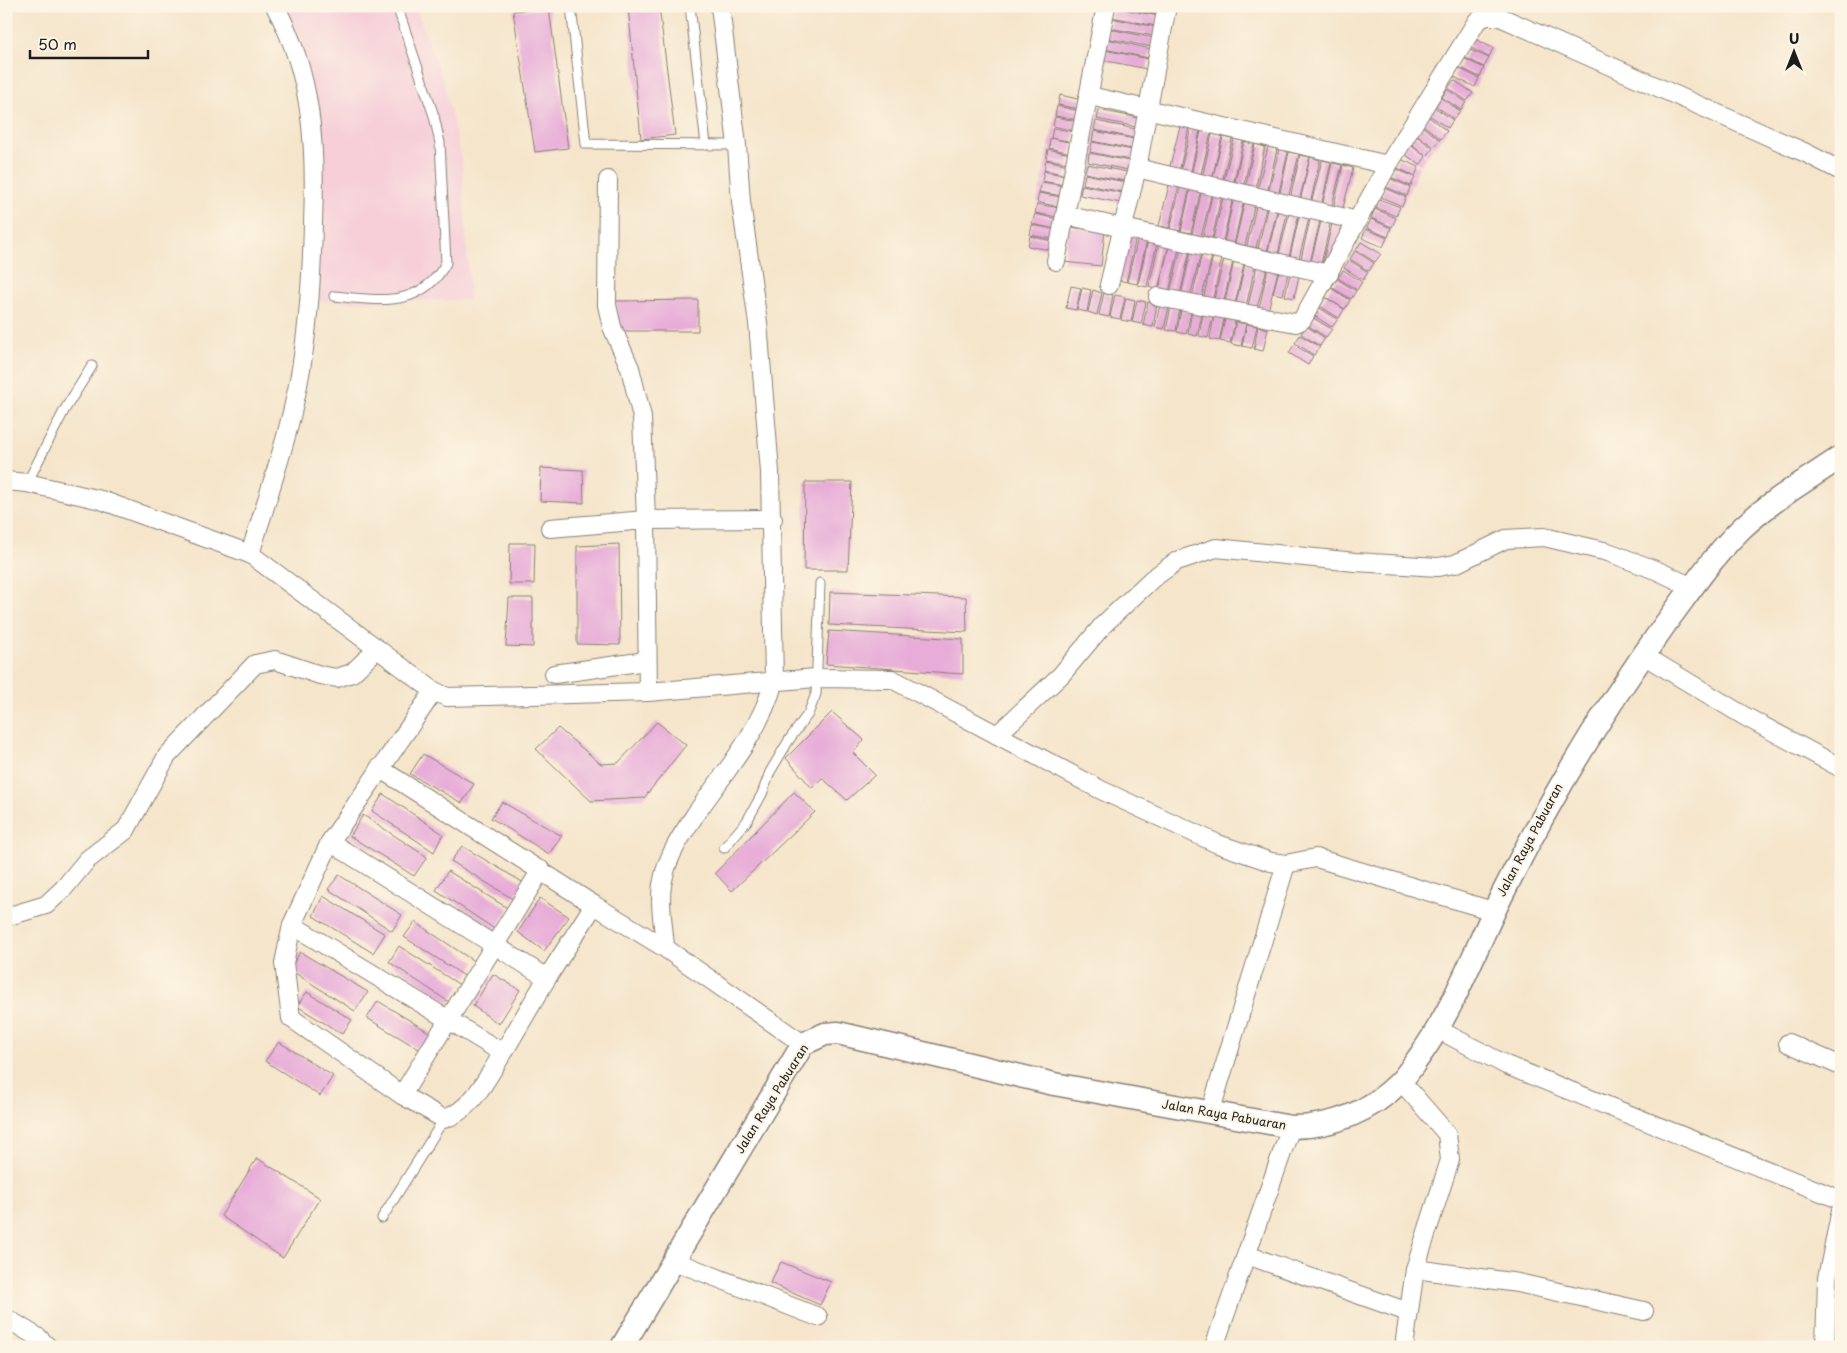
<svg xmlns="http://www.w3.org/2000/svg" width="1847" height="1353" font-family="'Playpen Sans',sans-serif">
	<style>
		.built { fill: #f6cfd9 }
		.building { fill: #e7acd8 }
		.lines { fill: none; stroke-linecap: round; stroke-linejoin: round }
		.service-casing { stroke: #888074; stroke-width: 11 }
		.minor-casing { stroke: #888074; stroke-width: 20 }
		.tertiary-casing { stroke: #888074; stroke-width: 25 }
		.service { stroke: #fff; stroke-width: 9 }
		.minor { stroke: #fff; stroke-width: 18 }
		.tertiary { stroke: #fff; stroke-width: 22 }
		.labels { text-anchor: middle; stroke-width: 4.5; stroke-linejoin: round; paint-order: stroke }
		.street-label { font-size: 12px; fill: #1c1c1c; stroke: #fcf5e5 }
	</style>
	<rect width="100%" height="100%" fill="#fcf5e5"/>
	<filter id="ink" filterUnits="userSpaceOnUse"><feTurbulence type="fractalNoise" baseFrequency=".02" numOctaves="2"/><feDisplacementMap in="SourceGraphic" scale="10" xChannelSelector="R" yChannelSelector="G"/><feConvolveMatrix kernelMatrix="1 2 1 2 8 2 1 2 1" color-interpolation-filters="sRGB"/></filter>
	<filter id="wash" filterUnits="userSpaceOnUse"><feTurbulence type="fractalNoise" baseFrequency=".0096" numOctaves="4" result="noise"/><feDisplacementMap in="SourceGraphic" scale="20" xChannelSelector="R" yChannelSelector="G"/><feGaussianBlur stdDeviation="1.12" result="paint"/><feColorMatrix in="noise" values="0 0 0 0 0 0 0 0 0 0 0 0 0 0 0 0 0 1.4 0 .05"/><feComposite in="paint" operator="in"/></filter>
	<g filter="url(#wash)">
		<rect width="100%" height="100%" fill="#f5e5cb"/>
		<!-- built -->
		<path class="built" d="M278,6H415L444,84L462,162L470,300L314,302V111Z"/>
		<g id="blocks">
			<!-- building -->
			<g class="building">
				<path d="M628,6H659L675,135L641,139Z"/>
				<path d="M1119,6H1160L1159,15Z"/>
				<path d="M1113,7L1158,16L1156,26L1111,17Z"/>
				<path d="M549,8L568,148L535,152L513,11Z"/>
				<path d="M1111,18L1156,27L1154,36L1109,28Z"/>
				<path d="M1109,29L1154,38L1152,47L1107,38Z"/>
				<path d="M1473,38L1493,48L1489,57L1469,47Z"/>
				<path d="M1106,39L1151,49L1149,58L1104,49Z"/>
				<path d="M1468,49L1489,58L1484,67L1464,57Z"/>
				<path d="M1104,50L1149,59L1147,69L1102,60Z"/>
				<path d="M1463,58L1484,68L1480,77L1459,67Z"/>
				<path d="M1458,68L1479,78L1475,87L1454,77Z"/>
				<path d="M1454,80L1473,93L1467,101L1448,88Z"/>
				<path d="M1447,89L1466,102L1461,110L1442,97Z"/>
				<path d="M1060,95L1082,100L1080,109L1058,105Z"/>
				<path d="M1441,98L1460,111L1454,119L1436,106Z"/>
				<path d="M1057,106L1080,111L1078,120L1055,116Z"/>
				<path d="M1434,107L1453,120L1448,128L1429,115Z"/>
				<path d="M1099,110L1144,119L1142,128L1097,119Z"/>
				<path d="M1055,117L1077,121L1075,131L1053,126Z"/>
				<path d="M1429,117L1447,131L1441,139L1423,125Z"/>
				<path d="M1096,121L1141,130L1139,139L1094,130Z"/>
				<path d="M1180,126L1189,128L1179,172L1169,170Z"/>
				<path d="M1422,126L1440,140L1434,147L1416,134Z"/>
				<path d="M1053,128L1075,132L1073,142L1051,138Z"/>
				<path d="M1191,128L1200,131L1190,175L1180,173Z"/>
				<path d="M1094,131L1139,140L1137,150L1092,141Z"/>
				<path d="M1201,131L1211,133L1200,178L1191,176Z"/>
				<path d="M1212,134L1222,136L1212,180L1202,178Z"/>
				<path d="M1415,135L1433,148L1427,156L1409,142Z"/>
				<path d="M1223,137L1232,139L1222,183L1212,181Z"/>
				<path d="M1050,138L1073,143L1071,153L1049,148Z"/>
				<path d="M1234,139L1243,141L1233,186L1223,184Z"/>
				<path d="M1092,142L1137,151L1135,161L1090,152Z"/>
				<path d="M1244,142L1254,144L1243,188L1234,186Z"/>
				<path d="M1408,143L1426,157L1420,165L1402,152Z"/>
				<path d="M1255,144L1265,147L1255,191L1245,189Z"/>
				<path d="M1268,147L1277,149L1267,193L1257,191Z"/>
				<path d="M1048,149L1070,154L1068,163L1046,159Z"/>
				<path d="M1279,149L1288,152L1278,196L1268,194Z"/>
				<path d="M1289,152L1299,154L1288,199L1279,197Z"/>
				<path d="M1089,153L1134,162L1133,171L1088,162Z"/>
				<path d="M1300,155L1310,157L1299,201L1290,199Z"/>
				<path d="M1310,157L1320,160L1310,204L1300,202Z"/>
				<path d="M1398,158L1419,167L1415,176L1395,167Z"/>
				<path d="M1046,160L1068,165L1067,175L1044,170Z"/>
				<path d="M1322,160L1331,162L1321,207L1311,204Z"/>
				<path d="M1332,163L1342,165L1331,209L1322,207Z"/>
				<path d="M1087,164L1132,173L1130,182L1085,173Z"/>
				<path d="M1343,165L1353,168L1342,212L1333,210Z"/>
				<path d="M1394,168L1415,177L1411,186L1390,177Z"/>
				<path d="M1044,171L1066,176L1064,185L1042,181Z"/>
				<path d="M1085,174L1130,183L1128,193L1083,184Z"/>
				<path d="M1389,178L1410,187L1407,196L1386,187Z"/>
				<path d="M1170,181L1179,184L1169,228L1159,226Z"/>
				<path d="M1042,182L1064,186L1062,196L1039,192Z"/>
				<path d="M1181,184L1190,186L1180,231L1170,229Z"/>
				<path d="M1082,185L1127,194L1126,204L1080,195Z"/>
				<path d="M1191,187L1201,189L1191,233L1181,231Z"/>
				<path d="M1385,188L1406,197L1402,206L1381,197Z"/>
				<path d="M1202,189L1212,192L1201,236L1192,234Z"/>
				<path d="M1213,192L1222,194L1212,238L1203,236Z"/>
				<path d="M1039,193L1061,197L1059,207L1037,202Z"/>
				<path d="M1224,194L1233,197L1223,241L1213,239Z"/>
				<path d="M1234,197L1244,199L1234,244L1224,242Z"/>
				<path d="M1379,199L1400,207L1396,216L1376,208Z"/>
				<path d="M1245,200L1255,202L1245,246L1235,244Z"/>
				<path d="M1257,202L1267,204L1256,248L1247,246Z"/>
				<path d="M1037,204L1059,208L1057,217L1035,213Z"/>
				<path d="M1268,205L1278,207L1267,251L1258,249Z"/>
				<path d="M1279,207L1288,209L1278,254L1268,251Z"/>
				<path d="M1375,209L1396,218L1392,227L1371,218Z"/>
				<path d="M1290,210L1299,212L1289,257L1279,254Z"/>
				<path d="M1300,212L1310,214L1299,259L1290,257Z"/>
				<path d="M1035,214L1057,219L1055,229L1032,224Z"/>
				<path d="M1311,215L1321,217L1310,262L1301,259Z"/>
				<path d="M1322,217L1331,220L1321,264L1311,262Z"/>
				<path d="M1371,219L1391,228L1388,237L1367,228Z"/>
				<path d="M1333,220L1342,222L1332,267L1322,265Z"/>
				<path d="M1032,225L1054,229L1053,239L1030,235Z"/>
				<path d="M1068,227L1105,231L1101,266L1064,262Z"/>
				<path d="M1366,229L1387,238L1383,247L1362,238Z"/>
				<path d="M1126,235L1136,237L1126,282L1116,279Z"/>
				<path d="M1030,236L1052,241L1050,250L1028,246Z"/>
				<path d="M1138,238L1147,240L1137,284L1127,282Z"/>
				<path d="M1148,240L1157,243L1147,287L1138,285Z"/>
				<path d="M1361,242L1381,254L1375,262L1356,250Z"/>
				<path d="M1159,243L1169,245L1158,290L1149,287Z"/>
				<path d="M1169,245L1179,248L1169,292L1159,290Z"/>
				<path d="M1181,248L1190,250L1180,295L1170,293Z"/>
				<path d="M1191,251L1201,253L1190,297L1181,295Z"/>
				<path d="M1355,251L1374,263L1369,271L1350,259Z"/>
				<path d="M1202,253L1212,256L1201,300L1192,298Z"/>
				<path d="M1213,256L1222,258L1212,303L1203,300Z"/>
				<path d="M1224,259L1233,261L1223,305L1213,303Z"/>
				<path d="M1349,260L1368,272L1363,280L1344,268Z"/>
				<path d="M1234,261L1244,264L1234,308L1224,306Z"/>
				<path d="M1245,264L1255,266L1245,311L1235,308Z"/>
				<path d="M1257,266L1267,268L1256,312L1247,310Z"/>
				<path d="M1268,268L1278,271L1267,315L1258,313Z"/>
				<path d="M1343,270L1362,282L1357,290L1338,278Z"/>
				<path d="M1279,271L1288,273L1283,295L1273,293Z"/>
				<path d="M1290,274L1299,276L1294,298L1285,296Z"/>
				<path d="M1337,279L1356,291L1351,299L1331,287Z"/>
				<path d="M1071,286L1081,288L1076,310L1066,308Z"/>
				<path d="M1082,288L1091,290L1087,312L1077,310Z"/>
				<path d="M1331,288L1350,300L1345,309L1325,297Z"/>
				<path d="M1093,290L1102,293L1097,315L1088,312Z"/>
				<path d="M1104,293L1113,295L1109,317L1099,315Z"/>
				<path d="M1115,295L1125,297L1120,319L1110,317Z"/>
				<path d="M1325,297L1344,309L1339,318L1320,306Z"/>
				<path d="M1126,298L1135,300L1131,322L1121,320Z"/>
				<path d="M698,300V331H617L616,301Z"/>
				<path d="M1137,300L1146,302L1141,324L1132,322Z"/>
				<path d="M1148,302L1157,304L1153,327L1143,325Z"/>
				<path d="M1160,305L1169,307L1164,329L1155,327Z"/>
				<path d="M1171,307L1180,309L1176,331L1166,330Z"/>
				<path d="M1318,307L1338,319L1332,327L1313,315Z"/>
				<path d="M1181,310L1191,312L1186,334L1177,332Z"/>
				<path d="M1192,312L1202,314L1197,336L1188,334Z"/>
				<path d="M1203,314L1213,316L1208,338L1199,336Z"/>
				<path d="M1214,317L1224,319L1219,341L1210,339Z"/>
				<path d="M1312,317L1332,329L1326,337L1307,325Z"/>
				<path d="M1225,319L1235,321L1230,343L1220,341Z"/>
				<path d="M1236,322L1246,324L1241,346L1231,344Z"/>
				<path d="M1247,324L1257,326L1252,348L1242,346Z"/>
				<path d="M1258,326L1268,329L1263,351L1254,349Z"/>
				<path d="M1306,326L1325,338L1320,346L1301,334Z"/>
				<path d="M1300,335L1320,347L1314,355L1295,343Z"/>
				<path d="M1294,345L1313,356L1308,365L1289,353Z"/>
				<path d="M541,468L583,470L584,503L540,501Z"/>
				<path d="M805,482H852L848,570H804Z"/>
				<path d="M510,543H535L534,584H509Z"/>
				<path d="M619,544L620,645L577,644V546Z"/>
				<path d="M830,592L966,597L967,632L829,625Z"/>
				<path d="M509,598H533V647L506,646Z"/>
				<path d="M829,631L963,639V674L826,664Z"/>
				<path d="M832,712L864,740L853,753L875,775L847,800L822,778L812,788L786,758Z"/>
				<path d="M657,722L686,745L644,798L591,801L536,749L558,728L601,764L618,763Z"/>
				<path d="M423,754L474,784L462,803L410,774Z"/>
				<path d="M794,792L815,812L732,891L715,873Z"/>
				<path d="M383,794L443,834L434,852L372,811Z"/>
				<path d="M502,802L562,836L549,854L491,818Z"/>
				<path d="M363,815L427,857L414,876L350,836Z"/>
				<path d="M462,846L524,883L513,899L451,861Z"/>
				<path d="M448,871L509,909L496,930L436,890Z"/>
				<path d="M339,875L402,915L392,931L328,889Z"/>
				<path d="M323,896L385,934L373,953L313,916Z"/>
				<path d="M540,898L569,917L544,951L518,932Z"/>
				<path d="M415,922L475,962L466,977L404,937Z"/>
				<path d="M399,946L460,985L449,1002L389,962Z"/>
				<path d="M300,952L368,992L355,1011L290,970Z"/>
				<path d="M493,974L520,990L499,1024L473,1006Z"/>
				<path d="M307,992L352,1020L342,1034L297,1006Z"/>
				<path d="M378,1001L432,1034L422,1051L367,1018Z"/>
				<path d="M279,1042L333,1076L320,1096L265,1061Z"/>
				<path d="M257,1158L320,1198L283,1258L221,1216Z"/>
				<path d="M781,1262L831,1282L820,1305L770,1283Z"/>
			</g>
		</g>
	</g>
	<g filter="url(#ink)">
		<use href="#blocks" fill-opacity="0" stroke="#888074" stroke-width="1"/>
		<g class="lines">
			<!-- service casing -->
			<g class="service-casing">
				<g id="service">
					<path d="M571,6L586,144L737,145"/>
					<path d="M690,6L706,145"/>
					<path d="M334,296C379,300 421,309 446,263L440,143L434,116L397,6"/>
					<path d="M27,483L65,409L92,366"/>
					<path d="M724,848L747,821L762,794L770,772L789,740L808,714L816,694L820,583"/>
					<path d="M382,1218L444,1119"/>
				</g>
			</g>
			<!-- minor casing -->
			<g class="minor-casing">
				<g id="minor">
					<path d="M1090,96L1388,165"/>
					<path d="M1137,168L1358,221"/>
					<path d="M608,180L607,305L612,327L630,368L642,417L646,520L773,519"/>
					<path d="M1065,215L1329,274"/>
					<path d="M1056,261L1106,6"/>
					<path d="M1109,285L1137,168L1167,6"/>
					<path d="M1158,297L1296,323L1302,320L1388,165L1477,21L1486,16H1498L1806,153L1841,171"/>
					<path d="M6,481L27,483L101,500L250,554L434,691L447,697L648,692L816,678L892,679L1101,790L1218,844L1271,862L1286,864L1316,858L1493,911"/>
					<path d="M550,528L646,520L648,692"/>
					<path d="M250,554C271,486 295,419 304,349C310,307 312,265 313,224C316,146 313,76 275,6"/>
					<path d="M1643,655L1746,717L1841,768"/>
					<path d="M554,674L646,661"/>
					<path d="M434,691L330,842L292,925L284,963L291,1018L402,1095L444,1119C473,1110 487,1077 503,1053"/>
					<path d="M997,735L1061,675L1103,625L1152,579L1177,561L1216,548L1355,562L1438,567L1455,564L1506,539L1544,537L1608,552L1658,571L1692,587"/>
					<path d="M379,768L594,905"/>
					<path d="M330,842L547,978L594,905L665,948C664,927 658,901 663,880C668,854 683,833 697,812C726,771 761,730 774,681L770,472L758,323L741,202L737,145L720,6"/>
					<path d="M6,917L46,905L64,888L87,860L126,830L167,756L255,664L275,660L320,675L337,678L352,673L377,649"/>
					<path d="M292,925L503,1053L547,978"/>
					<path d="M665,948L803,1044"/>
					<path d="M1439,1030L1506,1065L1841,1200"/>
					<path d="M1788,1043L1841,1066"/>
					<path d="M1401,1081L1447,1134L1450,1160L1415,1269L1404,1347"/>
					<path d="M402,1095L541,870"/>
					<path d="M1210,1113L1286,864"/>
					<path d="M1247,1255L1408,1312"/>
					<path d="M674,1261L818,1317"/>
					<path d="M1415,1269L1518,1283L1644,1311"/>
					<path d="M6,1318L39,1338L48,1347"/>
					<path d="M1214,1347L1291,1127"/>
					<path d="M1825,1347L1827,1278L1841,1210"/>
				</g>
			</g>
			<!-- tertiary casing -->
			<g class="tertiary-casing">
				<path id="tertiary" d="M622,1347L803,1044L825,1034L838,1033L1054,1084L1291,1127C1332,1127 1370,1112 1400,1082C1407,1075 1413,1065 1419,1057C1456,1006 1475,948 1503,893C1550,798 1604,709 1666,623C1690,591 1713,556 1742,528C1771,501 1808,479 1841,457"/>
			</g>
			<!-- service -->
			<use href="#service" class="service"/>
			<!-- minor -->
			<use href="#minor" class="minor"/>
			<!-- tertiary -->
			<use href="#tertiary" class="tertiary"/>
		</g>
	</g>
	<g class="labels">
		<!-- street labels -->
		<g class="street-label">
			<text transform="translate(1530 840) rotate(-62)" y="4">Jalan Raya Pabuaran</text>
			<text transform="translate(772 1099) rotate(-58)" y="4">Jalan Raya Pabuaran</text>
			<text transform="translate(1224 1115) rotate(10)" y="4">Jalan Raya Pabuaran</text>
		</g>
	</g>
	<!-- margin -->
	<rect width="1847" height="1353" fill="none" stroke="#fcf5e5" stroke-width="25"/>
	<!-- north arrow -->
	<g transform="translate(1794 52)" stroke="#fcf5e5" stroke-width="4" paint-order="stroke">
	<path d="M0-4L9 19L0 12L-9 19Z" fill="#1c1c1c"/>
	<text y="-8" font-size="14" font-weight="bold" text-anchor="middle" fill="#1c1c1c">U</text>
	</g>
	<!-- scale -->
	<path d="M30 50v8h118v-8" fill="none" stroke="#1c1c1c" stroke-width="2.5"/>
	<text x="38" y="50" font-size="15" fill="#1c1c1c" stroke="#fcf5e5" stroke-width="4" paint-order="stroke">50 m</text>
</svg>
